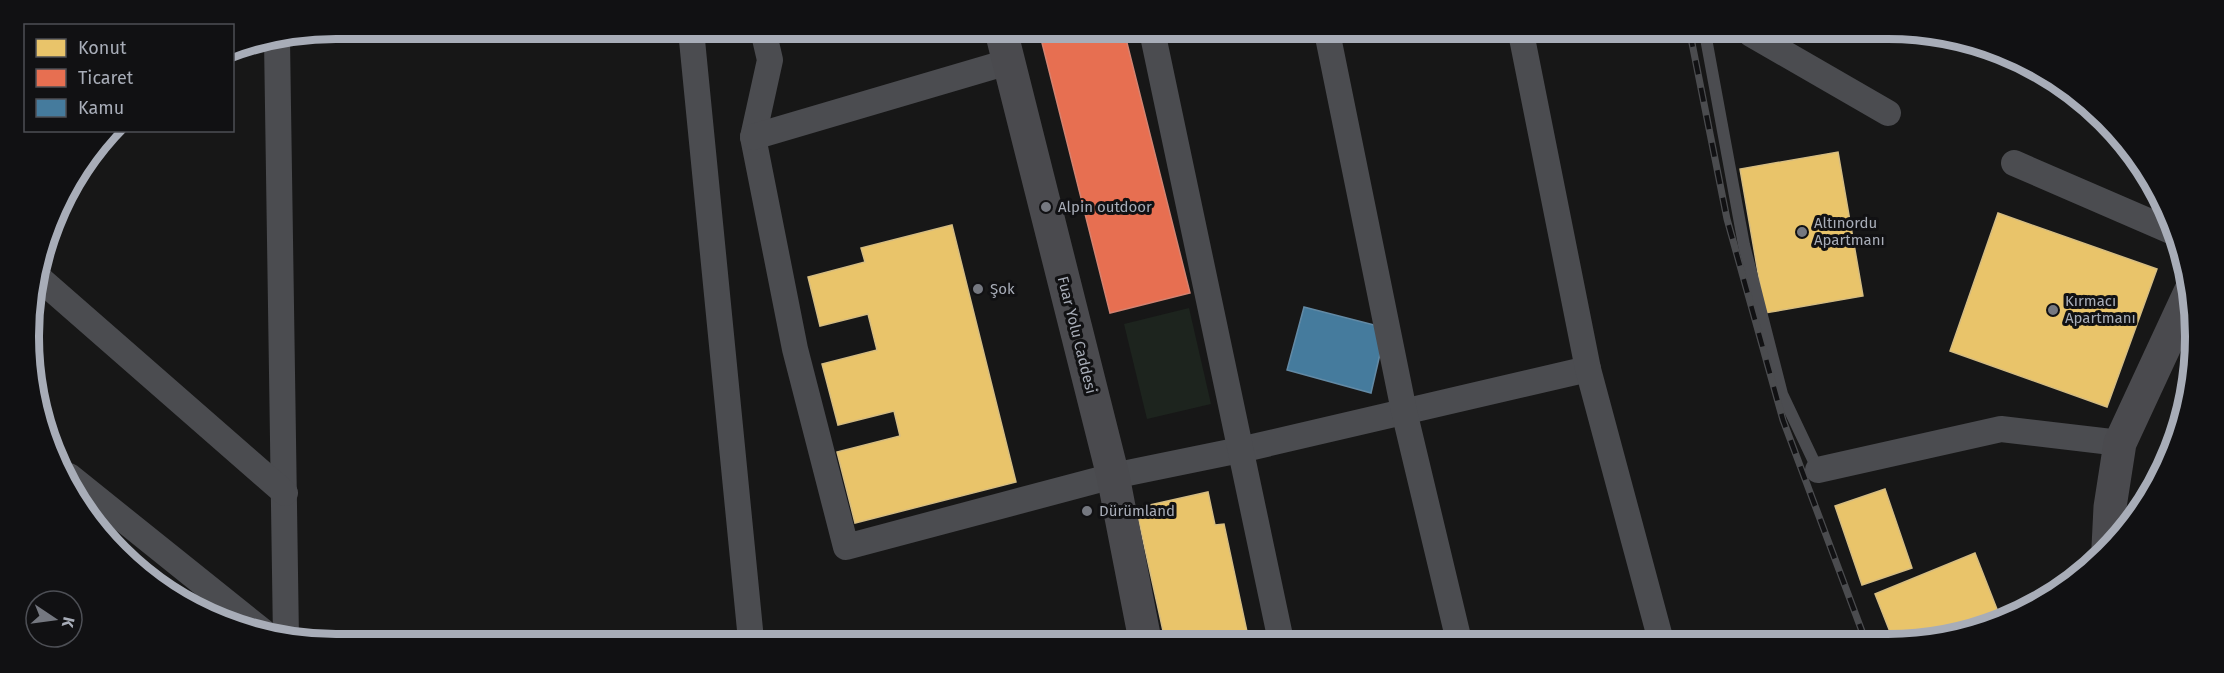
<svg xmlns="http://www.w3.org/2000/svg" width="2224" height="673" font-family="'Fira Sans',sans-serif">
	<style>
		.green { fill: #1d241e }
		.homes { fill: #e9c46a; stroke: #d6bd81; stroke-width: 1.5 }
		.shops { fill: #e76f51; stroke: #d48270; stroke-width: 1.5 }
		.public { fill: #457b9d; stroke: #638aa5; stroke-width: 1.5 }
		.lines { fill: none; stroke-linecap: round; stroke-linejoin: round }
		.lane { stroke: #4b4c50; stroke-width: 12 }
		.street { stroke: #4b4c50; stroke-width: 26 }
		.secondary { stroke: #4a4a4e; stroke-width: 33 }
		.rail-casing { stroke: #4b4c4f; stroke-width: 7 }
		.rail { stroke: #111113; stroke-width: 4.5; stroke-dasharray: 14; stroke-linecap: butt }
		.poi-dot { fill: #757880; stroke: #111113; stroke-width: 2 }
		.labels { text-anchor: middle; stroke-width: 6; stroke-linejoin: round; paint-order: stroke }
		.poi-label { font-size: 15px; fill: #a8adb8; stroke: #111113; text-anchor: start }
		.street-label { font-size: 15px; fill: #a8adb8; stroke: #111113 }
		.rim { fill: none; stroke: #a8adb8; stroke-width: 8 }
	</style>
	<rect width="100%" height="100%" fill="#171717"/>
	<!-- green -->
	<path class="green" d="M1189,308L1211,404L1147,419L1124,324Z"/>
	<!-- homes -->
	<g class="homes">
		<path d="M1838,152L1863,296L1765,313L1740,169Z"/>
		<path d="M1998,213L2157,269L2107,407L1950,351Z"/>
		<path d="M952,225L1016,482L855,523L837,452L900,436L894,411L838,425L822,364L877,350L868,314L820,326L808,277L865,262L861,248Z"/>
		<path d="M1885,489L1912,568L1862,585L1835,506Z"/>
		<path d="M1208,492L1215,525L1224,524L1249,641L1165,640L1136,508Z"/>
		<path d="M1975,553L2002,622L1927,642H1894L1875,594Z"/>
	</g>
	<!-- shops -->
	<path class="shops" d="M1039,31H1124L1190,293L1110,313Z"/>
	<!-- public -->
	<path class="public" d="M1304,307L1386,328L1371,393L1287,370Z"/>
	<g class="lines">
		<!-- lane -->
		<path class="lane" d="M1705,33L1744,245L1782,394L1818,470"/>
		<!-- street -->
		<g class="street">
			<path d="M691,30L751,640"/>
			<path d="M763,30L770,60L753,137L795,349L846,547L1113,476L1240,450L1588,369"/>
			<path d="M1152,31L1281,641"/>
			<path d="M1327,32L1404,411L1459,641"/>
			<path d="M1521,33L1588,369L1661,641"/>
			<path d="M1751,34L1888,113"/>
			<path d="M277,40L286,639"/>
			<path d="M753,137L1008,62"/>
			<path d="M2014,163L2171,231"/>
			<path d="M39,278L285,493"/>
			<path d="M1818,470L2001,429L2120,443"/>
			<path d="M69,476L266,634"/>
		</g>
		<!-- secondary -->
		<g class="secondary">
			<path d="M1001,31L1113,476L1145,640"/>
			<path d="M2108,547L2110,507L2120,443L2190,292"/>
		</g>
		<!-- rail casing -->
		<g class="rail-casing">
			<path id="rail" d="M1690,33L1727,219L1783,420L1866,642"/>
		</g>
		<!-- rail -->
		<use href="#rail" class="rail"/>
	</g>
	<!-- markers -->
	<g class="poi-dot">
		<circle cx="1046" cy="207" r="6"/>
		<circle cx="1802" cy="232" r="6"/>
		<circle cx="978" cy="289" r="6"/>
		<circle cx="2053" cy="310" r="6"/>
		<circle cx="1087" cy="511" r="6"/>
	</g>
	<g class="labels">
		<!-- poi labels -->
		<g class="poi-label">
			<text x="1058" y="212">Alpin outdoor</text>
			<text x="1814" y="228">Altınordu<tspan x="1814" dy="17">Apartmanı</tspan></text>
			<text x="990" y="294">Şok</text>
			<text x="2065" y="306">Kırmacı<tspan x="2065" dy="17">Apartmanı</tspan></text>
			<text x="1099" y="516">Dürümland</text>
		</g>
		<!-- street labels -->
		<g class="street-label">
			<text transform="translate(1077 335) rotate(76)" y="5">Fuar Yolu Caddesi</text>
		</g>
	</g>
	<!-- crop -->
	<path d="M0 0H2224V673H0ZM336 39H1888A297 297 0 0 1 2185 336V337A297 297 0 0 1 1888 634H336A297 297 0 0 1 39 337V336A297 297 0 0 1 336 39Z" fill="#111113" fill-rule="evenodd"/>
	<path class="rim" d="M336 39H1888A297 297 0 0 1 2185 336V337A297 297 0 0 1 1888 634H336A297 297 0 0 1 39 337V336A297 297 0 0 1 336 39Z"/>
	<!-- legend -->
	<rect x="24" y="24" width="210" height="108" fill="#111113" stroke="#4d4f55" stroke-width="1.5"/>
	<rect x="36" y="39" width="30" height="18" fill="#e9c46a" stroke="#4d4f55" stroke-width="1.5"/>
	<text x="78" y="54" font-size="18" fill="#a8adb8">Konut</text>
	<rect x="36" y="69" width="30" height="18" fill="#e76f51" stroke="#4d4f55" stroke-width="1.5"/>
	<text x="78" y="84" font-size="18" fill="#a8adb8">Ticaret</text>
	<rect x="36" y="99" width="30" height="18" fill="#457b9d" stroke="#4d4f55" stroke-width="1.5"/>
	<text x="78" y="114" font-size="18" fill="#a8adb8">Kamu</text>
	<!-- north arrow -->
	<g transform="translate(54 619) rotate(103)"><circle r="28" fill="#111113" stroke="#4d4f55" stroke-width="1.5"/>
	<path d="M0-4.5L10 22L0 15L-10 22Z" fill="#757880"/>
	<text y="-9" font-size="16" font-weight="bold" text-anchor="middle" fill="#a8adb8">K</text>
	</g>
</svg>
